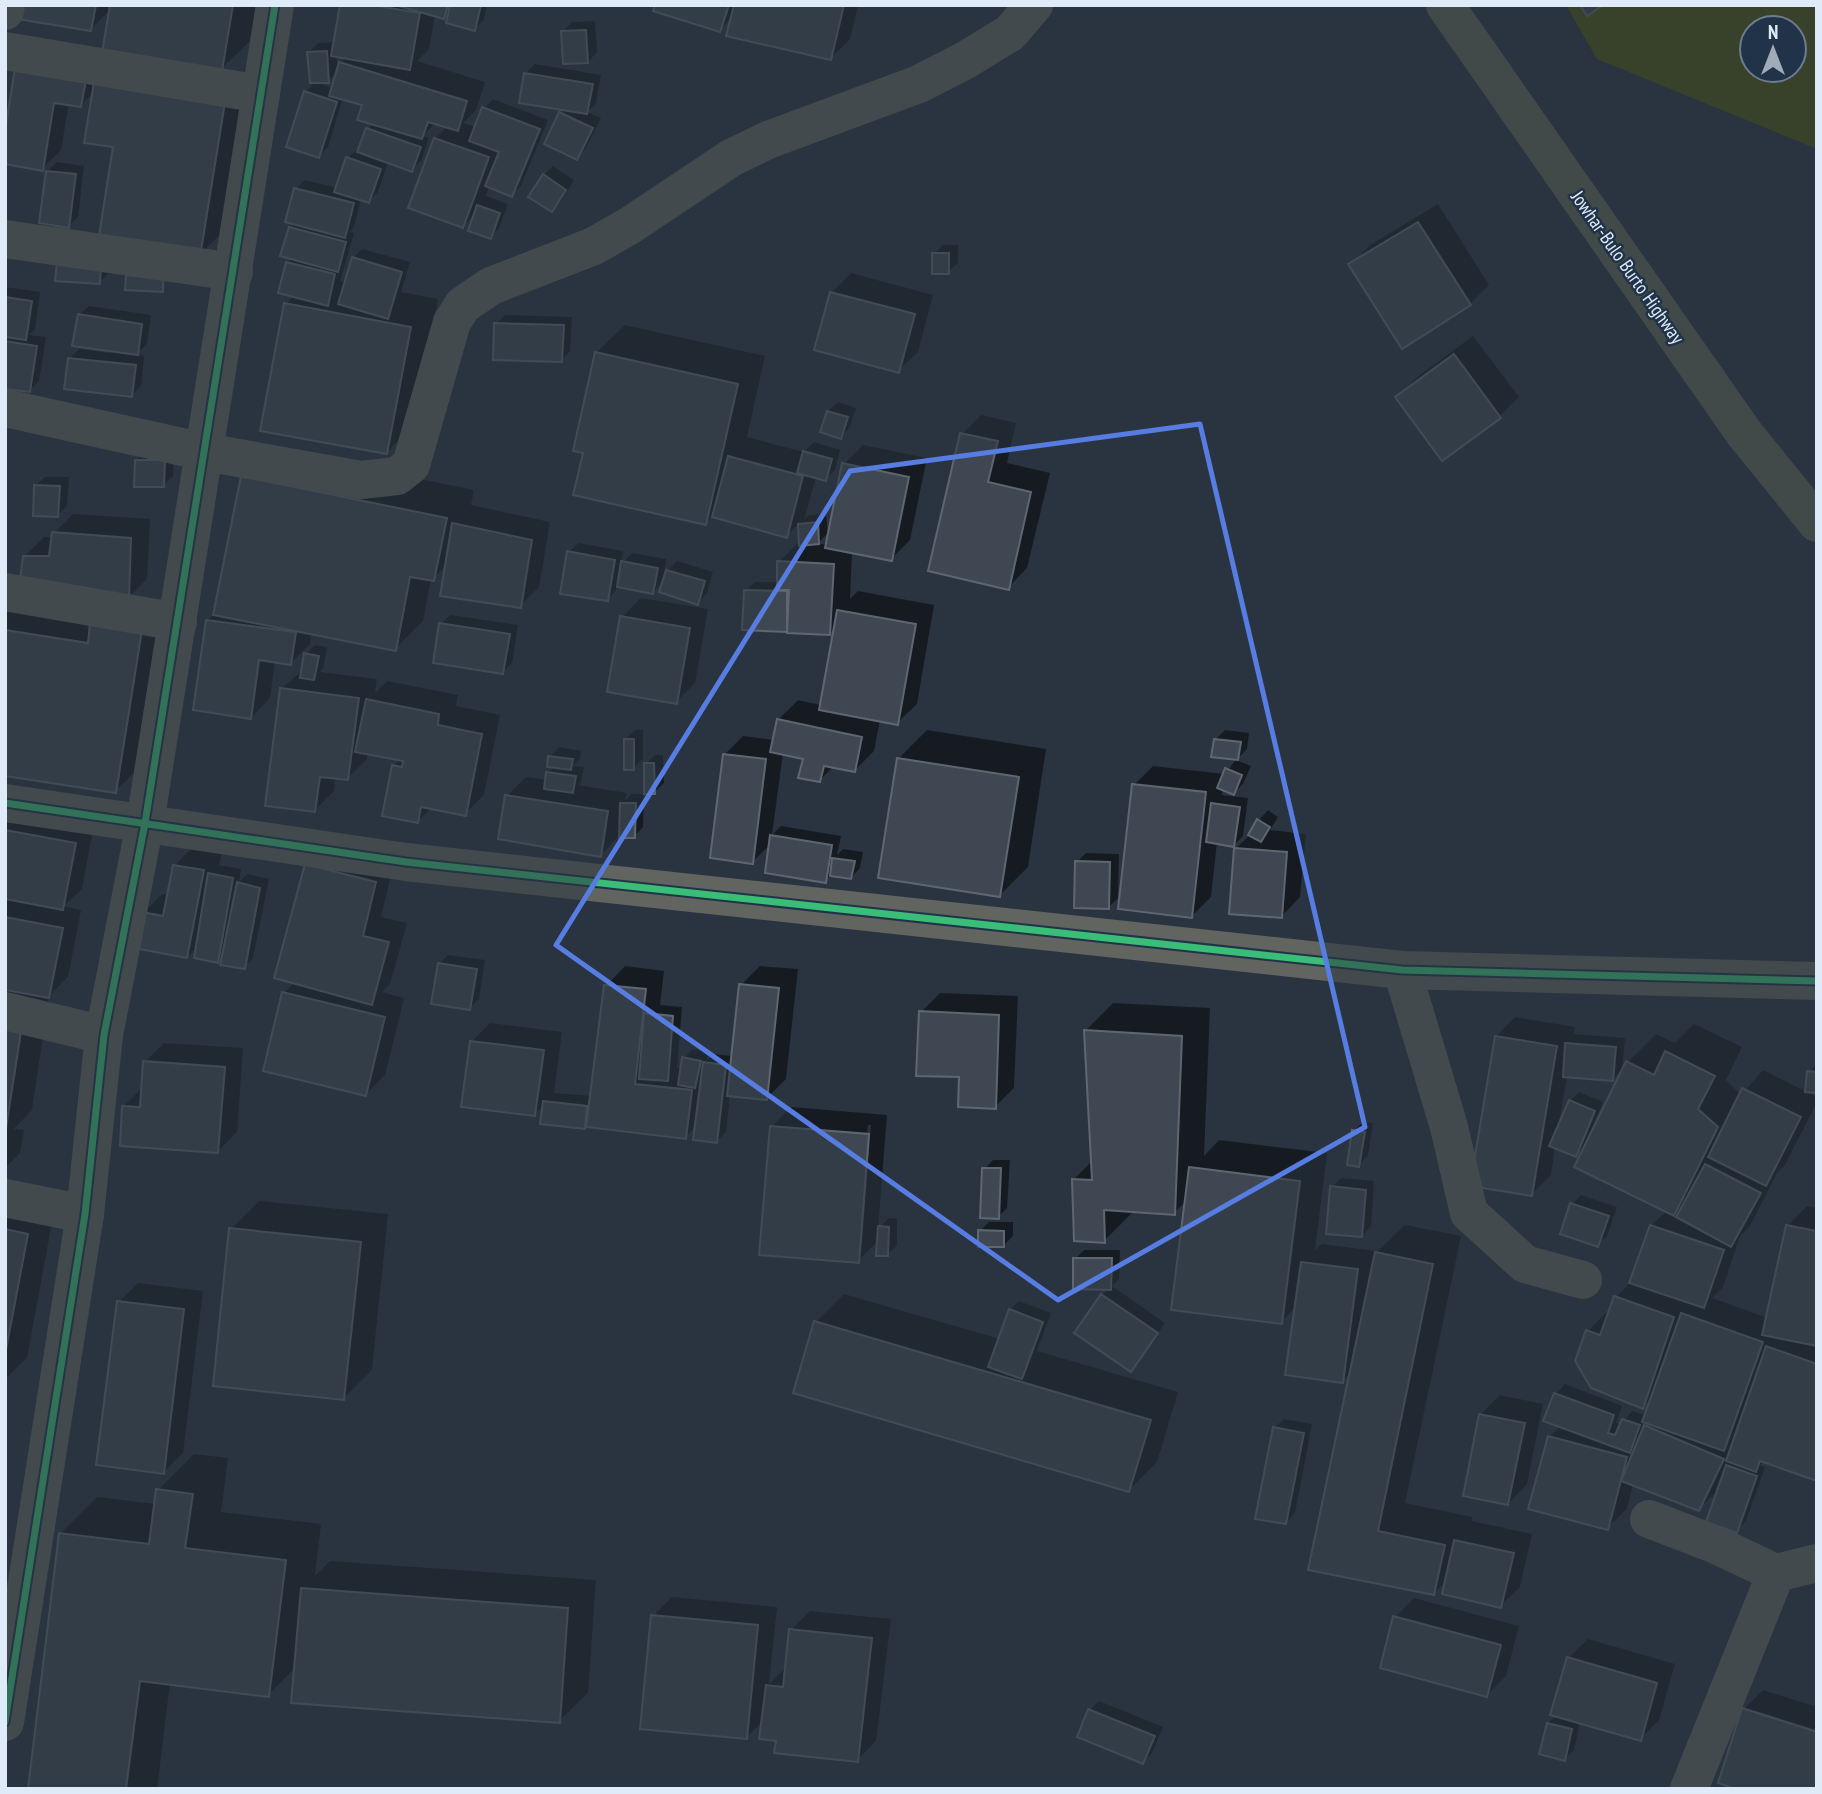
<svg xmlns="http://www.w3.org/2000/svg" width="1822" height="1794" font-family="'PT Sans Narrow',sans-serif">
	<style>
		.green { fill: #4a5110; fill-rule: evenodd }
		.shadow { fill: #0007; fill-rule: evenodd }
		.building { fill: #3f4852; stroke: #5e6771; stroke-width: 2 }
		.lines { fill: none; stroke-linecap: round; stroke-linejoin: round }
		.minor { stroke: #61645f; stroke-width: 38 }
		.major { stroke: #606256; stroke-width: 38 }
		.cycleway-casing { stroke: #213349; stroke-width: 11 }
		.cycleway { stroke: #3abd76; stroke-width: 7 }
		.marked { fill: none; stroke: #577de2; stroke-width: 5; stroke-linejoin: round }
		.labels { text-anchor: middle; stroke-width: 5; stroke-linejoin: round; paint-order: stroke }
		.street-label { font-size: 19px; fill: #dfebf9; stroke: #213349 }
	</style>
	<rect width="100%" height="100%" fill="#2a3440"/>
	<!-- green -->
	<path class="green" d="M1566,5H1817V149L1597,59ZM1752,28H1794V70H1752Z"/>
	<!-- shadow -->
	<g class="shadow">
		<path d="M21,5H256L250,41L221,69L252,74L228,227L199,255L115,146L94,92L81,105L69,103L61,150L42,169L5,142L104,61L111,9L91,29Z"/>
		<path d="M342,5H487L484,20L474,29L451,10L443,17L435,15L429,49L417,61L485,82L476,110L463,123L476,127L484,108L493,99L548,120L521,186L512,195L489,186L486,196L508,204L499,228L490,237L476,213L463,226L435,139L448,126L436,122L423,136L429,138L421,161L412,170L388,162L378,192L369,201L361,199L354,227L349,232L354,233L340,281L346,282L353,258L362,249L410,262L401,292L438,299L415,424L387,452L286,304L294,296L287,263L293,258L290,228L295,223L296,189L305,180L337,188L348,158L357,149L360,150L368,129L374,123L364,104L343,98L328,147L318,156L306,92L315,82L333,88L340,63L346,57L336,55L338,71L328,81L309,52L318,43L335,42Z"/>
		<path d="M657,5H858L850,39L831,58L733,16L719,30Z"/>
		<path d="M595,21L597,52L588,62L563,31L572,22Z"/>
		<path d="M535,64L601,75L596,103L587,112L601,118L586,148L577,158L546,143L565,109L526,73Z"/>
		<path d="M57,162L84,166L78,217L69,226L47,171Z"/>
		<path d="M553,166L574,180L561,201L552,210L544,175Z"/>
		<path d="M1438,204L1489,285L1470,304L1351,264L1370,245Z"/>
		<path d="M943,245H958V263L948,272L934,254Z"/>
		<path d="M58,262L109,273L100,282Z"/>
		<path d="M851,273L933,295L918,352L898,371L816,348L832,292Z"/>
		<path d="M5,287L40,292L35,329L29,335L46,337L39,381L29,391L5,387Z"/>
		<path d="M89,306L151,315L147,344L135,355L144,356L141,386L132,395L69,359L79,349L109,353V349L79,315Z"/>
		<path d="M505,315L572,317L570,351L561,361L496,324Z"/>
		<path d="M625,325L765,356L747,437L804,452L814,442L840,450L835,470L825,479L816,477L804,520L809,515L826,514L828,533L817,544H827L844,464L863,445L927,458L910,540L891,559L852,552L850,599L858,591L934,605L917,704L897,723L880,720L874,751L855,770L834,766L820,780L805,758L783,753L772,835L781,826L841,836L837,855L843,849L863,852L860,868L851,878L832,874L825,881L771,844L752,862L724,755L743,736L775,740L779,719L798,700L821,705L835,628L830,633L789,628L786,630L745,591L755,582H779V562L798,543H801L799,523L786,536L713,515L706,523L585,452L596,353Z"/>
		<path d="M1473,336L1519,397L1500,416L1442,458L1397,397L1416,378Z"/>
		<path d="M838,402L856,408L850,427L841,437L828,411Z"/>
		<path d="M981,415L1016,423L1007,463L1050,473L1027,568L1008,588L962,434Z"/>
		<path d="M271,449L474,490L471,505L550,522L539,587L520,606L447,566L431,579L423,621L395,649L311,633L310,644L291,663L275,661L270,698L251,718L208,620L215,614Z"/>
		<path d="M146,451H174L173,476L164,485L137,460Z"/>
		<path d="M45,477H69L67,506L58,515L35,486Z"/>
		<path d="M73,514L150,519L147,579L129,597L169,603L144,763L115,791L5,774V598L103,613L24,557L44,537H53L54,533Z"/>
		<path d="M578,543L623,551L621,564L632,553L666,559L664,578L667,571L677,561L713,572L707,594L697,603L664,581L653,592L617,585L616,590L607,599L569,552Z"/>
		<path d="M641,598L708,609L695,683L676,702L622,617Z"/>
		<path d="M450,615L518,625L512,663L503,672L441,624Z"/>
		<path d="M315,645L327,647L323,669L320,672L377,679L375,693L387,681L458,695L456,706L500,715L484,795L465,814L432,807L418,821L394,766L400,759L367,753V759L347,779L335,777L334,791L315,810L282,688L303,670L306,654Z"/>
		<path d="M635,730H643V759L633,769L626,739Z"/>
		<path d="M927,730L1046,749L1028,867L1000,895L899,758Z"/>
		<path d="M1225,730L1249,733L1247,749L1236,760L1251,766L1243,784L1234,793L1223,788L1222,795L1248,798L1243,836L1234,845L1217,842L1211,897L1192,916L1134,785L1153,766L1225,774L1237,758L1216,739Z"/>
		<path d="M559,747L581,751L580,759L573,766L584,767L581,782L578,785L627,793L625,801L631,794H644L643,827L634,837L619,836L601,855L507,796L526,777L547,780L548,773L555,766L550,757Z"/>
		<path d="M655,755H663L664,783L654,792L646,764Z"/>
		<path d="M5,807L94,824L82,889L64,906L81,910L68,977L49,996L32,1110L14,1129L24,1130L20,1153L5,1168Z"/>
		<path d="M1268,810L1278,817L1270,830L1306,834L1300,897L1281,917L1236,848L1251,834L1259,820Z"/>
		<path d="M193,847L222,852L219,865L241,869L239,882L247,874L269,879L253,958L244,967L224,955L218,961L198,946L187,957L143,913L162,894L169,895L174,866Z"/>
		<path d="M1086,853L1119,854L1118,898L1108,908L1077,862Z"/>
		<path d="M394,863L381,917L407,923L390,984L382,992L404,998L385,1075L366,1094L284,993L295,982L307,865Z"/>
		<path d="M448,955L485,960L479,999L470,1008L439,964Z"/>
		<path d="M625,966L664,971L660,1005L682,1007L677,1068H682L684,1058L693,1049L709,1052L707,1060L713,1054L733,1056L741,985L760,966L798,969L786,1079L767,1098L730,1094L726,1132L717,1141L697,1126L685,1137L588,1123L584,1127L544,1104L535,1114L471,1042L490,1023L562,1032L554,1093L592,1096L606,986Z"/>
		<path d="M940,993L1018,996L1014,1088L995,1107L961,1076L921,1012Z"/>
		<path d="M1113,1003L1210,1008L1204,1156L1219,1140L1327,1153L1315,1250L1322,1244L1376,1251L1375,1254L1405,1225L1461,1236L1405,1503L1472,1517V1521L1532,1534L1520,1587L1500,1606L1446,1581L1434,1593L1310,1569L1352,1372L1342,1381L1297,1306L1281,1322L1187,1200L1174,1213L1132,1210V1213L1104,1241L1073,1180L1092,1161L1085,1031Z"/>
		<path d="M1515,1017L1575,1027L1574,1034L1625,1038L1622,1070L1613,1079L1567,1076L1559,1124L1570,1101L1579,1092L1603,1102L1592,1128L1595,1129L1628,1062L1656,1034L1675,1043L1694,1024L1742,1047L1726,1080L1741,1095L1763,1070L1817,1097V1102L1785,1165L1777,1173L1750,1226L1740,1236L1723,1287L1712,1298L1768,1318L1788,1226L1807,1206L1817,1208V1479L1765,1461L1760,1465L1765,1467L1746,1521L1736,1531L1720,1488L1699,1509L1633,1484L1627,1509L1607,1528L1549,1437L1561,1426L1556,1394L1565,1384L1622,1406L1616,1423L1621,1425L1632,1411L1646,1415L1653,1397L1642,1407L1588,1331L1607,1312L1610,1313L1616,1297L1631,1282L1651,1226L1667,1210L1588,1142L1576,1154L1555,1146L1551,1175L1532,1194L1496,1037Z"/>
		<path d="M164,1043L243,1048L237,1132L218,1151L124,1106L143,1087L145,1062Z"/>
		<path d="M1817,1064V1092L1809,1072Z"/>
		<path d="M791,1107L887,1115L878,1229L889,1218L897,1219V1245L887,1255L879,1240L858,1261L772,1126ZM868,1125H871L862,1243H859Z"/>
		<path d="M1363,1122L1373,1123L1368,1155L1359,1165L1354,1131Z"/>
		<path d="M993,1160H1010L1007,1208L998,1217L984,1169Z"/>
		<path d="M1341,1178L1374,1181L1371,1226L1362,1236L1332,1187Z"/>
		<path d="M1581,1195L1617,1207L1607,1236L1597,1245L1572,1204Z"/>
		<path d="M5,1196L55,1206L27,1358L5,1379Z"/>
		<path d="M259,1201L388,1214L372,1370L344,1398L231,1229Z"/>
		<path d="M989,1222H1013V1236L1003,1246L980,1231Z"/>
		<path d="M1084,1250H1120L1119,1279L1112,1286L1165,1323L1140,1360L1131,1370L1102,1295L1109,1288L1075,1259Z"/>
		<path d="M138,1283L203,1291L183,1453L164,1472L119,1302Z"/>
		<path d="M844,1294L1000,1339L1010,1310L1019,1301L1051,1313L1037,1351L1178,1392L1157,1462L1129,1490L816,1322Z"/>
		<path d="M1500,1395L1543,1404L1527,1484L1508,1504L1481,1414Z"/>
		<path d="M1284,1419L1312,1424L1295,1513L1286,1523L1274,1428Z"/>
		<path d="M194,1454L228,1458L221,1512L321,1524L315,1576L330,1561L596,1580L588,1693L559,1721L296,1667L268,1695L170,1683L157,1789H30L61,1533L97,1497L156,1504L158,1490Z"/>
		<path d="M672,1597L777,1607L769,1684L787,1666L791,1630L810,1611L891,1619L876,1741L857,1760L778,1739L763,1721L747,1737L653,1616Z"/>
		<path d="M1414,1598L1519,1626L1506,1676L1487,1695L1395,1617Z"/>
		<path d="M1588,1639L1675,1664L1659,1720L1640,1739L1580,1722L1574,1750L1564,1759L1548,1723L1557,1715L1568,1658Z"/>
		<path d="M1763,1690L1817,1707V1730L1753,1710V1713L1817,1789H1724L1727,1784L1744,1709Z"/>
		<path d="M1099,1701L1163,1727L1152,1753L1143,1762L1090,1710Z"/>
	</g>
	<!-- building -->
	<g class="building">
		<path d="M20,5H96L91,31L17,19Z"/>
		<path d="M110,5H233L222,71L102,53Z"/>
		<path d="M340,5H372L420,13L410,70L331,56Z"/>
		<path d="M395,5H448L444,19Z"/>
		<path d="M450,5H481L475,31L446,23Z"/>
		<path d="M655,5H729L720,32L653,11Z"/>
		<path d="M734,5H844L831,60L726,36Z"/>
		<path d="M1580,5H1603L1587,16Z"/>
		<path d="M586,30L588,63L563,64L561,31Z"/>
		<path d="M327,51L329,83H310L307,52Z"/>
		<path d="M339,62L467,101L458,131L428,122L422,139L357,120L362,105L329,96Z"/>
		<path d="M15,68L86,80L81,107L54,103L43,171L5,164V131Z"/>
		<path d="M524,73L593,84L587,114L519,103Z"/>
		<path d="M94,82L225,102L200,257L98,242L113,147L84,143Z"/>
		<path d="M304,91L337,102L319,158L286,147Z"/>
		<path d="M482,107L540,129L512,197L485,186L499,152L469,141Z"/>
		<path d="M559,112L593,128L577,160L544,144Z"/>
		<path d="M366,128L421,147L412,172L357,152Z"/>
		<path d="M434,138L489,157L463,228L408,208Z"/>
		<path d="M346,157L381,169L369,203L334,192Z"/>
		<path d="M46,171L76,174L69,228L39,223Z"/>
		<path d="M543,174L566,190L552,212L528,197Z"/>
		<path d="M294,188L354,203L345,238L285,222Z"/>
		<path d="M477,205L500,213L491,239L468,231Z"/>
		<path d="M1418,222L1471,305L1402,349L1348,264Z"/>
		<path d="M289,227L346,242L338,272L280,256Z"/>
		<rect x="932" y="253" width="17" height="21"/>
		<path d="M352,257L402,272L388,319L338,304Z"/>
		<path d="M57,262L101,265L100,284L55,281Z"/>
		<path d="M286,262L335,274L328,306L278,293Z"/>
		<path d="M126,275L163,277V292L125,290Z"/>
		<path d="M830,292L915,314L899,373L814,350Z"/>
		<path d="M5,297L32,301L26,340L5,337Z"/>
		<path d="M284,303L411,327L387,454L260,431Z"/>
		<path d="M78,314L142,324L138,355L72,346Z"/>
		<path d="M494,323L564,325L562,362L493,360Z"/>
		<path d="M5,341L37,346L30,392L5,389Z"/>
		<path d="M595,352L738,384L706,525L573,495L583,453L573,451Z"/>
		<path d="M1454,354L1501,418L1442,461L1395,397Z"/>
		<path d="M68,358L136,365L132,397L64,389Z"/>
		<path d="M827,411L848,417L841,439L820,432Z"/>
		<path d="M960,433L998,441L988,482L1031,492L1009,590L928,571Z"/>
		<path d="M803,451L832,459L826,481L797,473Z"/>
		<path d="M728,456L803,476L787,538L712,517Z"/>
		<path d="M135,460H165L164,487H134Z"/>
		<path d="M842,463L909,477L892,561L825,548Z"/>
		<path d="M241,476L447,518L434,581L410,577L396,651L213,615Z"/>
		<path d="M34,485L60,486L58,517L33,516Z"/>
		<path d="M818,522L819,544L799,546L798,524Z"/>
		<path d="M452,523L532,540L521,608L440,596Z"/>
		<path d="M52,532L131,538L129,600L19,589L23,556H49Z"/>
		<path d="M567,551L615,560L608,601L560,594Z"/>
		<path d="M621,561L658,568L653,594L617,587Z"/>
		<path d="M777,561L834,564L830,635L787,633L789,590H777Z"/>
		<path d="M666,570L705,581L698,605L659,592Z"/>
		<path d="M744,590L787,591V632L742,630Z"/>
		<path d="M837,610L916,624L898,725L819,710Z"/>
		<path d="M620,616L690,628L677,704L607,692Z"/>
		<path d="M206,620L296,632L291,665L259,660L251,719L193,710Z"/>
		<path d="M90,623L142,630L116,793L5,776V630L88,643Z"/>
		<path d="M439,623L510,634L503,674L433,663Z"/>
		<path d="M304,653L319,656L314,680L300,678Z"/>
		<path d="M280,688L359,698L348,780L320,777L315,812L265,806Z"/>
		<path d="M366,699L439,714L438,725L482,734L466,816L421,807L418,823L382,816L392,765L402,767L403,761L355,752Z"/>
		<path d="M777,719L862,737L855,772L824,766L820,782L798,778L803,759L770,752Z"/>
		<rect x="624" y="739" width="10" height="31"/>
		<path d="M1214,739L1241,742L1238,760L1211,757Z"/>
		<path d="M723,754L766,759L753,864L710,858Z"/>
		<path d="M548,756L573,759L571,770L547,767Z"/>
		<path d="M897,758L1019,777L1000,897L878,878Z"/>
		<path d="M644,763H654L655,794H644Z"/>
		<path d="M1225,768L1242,775L1234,795L1217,788Z"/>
		<path d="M546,772L576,776L573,793L544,789Z"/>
		<path d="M1132,784L1206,792L1192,918L1118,909Z"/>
		<path d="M505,795L608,811L601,857L498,839Z"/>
		<path d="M620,803H636L635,838H619Z"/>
		<path d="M1211,803L1240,807L1234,847L1206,842Z"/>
		<path d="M1257,819L1270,827L1261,842L1248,835Z"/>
		<path d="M5,830L76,843L63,910L5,899Z"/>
		<path d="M770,835L832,845L826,883L765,873Z"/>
		<path d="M1234,848L1287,852L1282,918L1229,914Z"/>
		<path d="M832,858L855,861L851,879L830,876Z"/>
		<path d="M1075,861L1110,862L1109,909L1074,908Z"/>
		<path d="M305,864L376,882L363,936L389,942L372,1005L274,978Z"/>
		<path d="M173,865L204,870L187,958L134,948L142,912L163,916Z"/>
		<path d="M208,873L233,878L218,963L194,958Z"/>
		<path d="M237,882L260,888L245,969L220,965Z"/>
		<path d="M5,917L63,928L49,998L5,990Z"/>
		<path d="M438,963L477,969L470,1010L431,1004Z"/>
		<path d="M739,984L779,988L767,1100L727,1096Z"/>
		<path d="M604,985L646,989L635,1084L692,1090L686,1139L586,1127Z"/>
		<path d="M282,992L385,1017L366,1096L263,1071Z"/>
		<path d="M5,1009L24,1012L5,1135Z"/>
		<path d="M919,1011L999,1015L996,1109L958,1107L959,1077L916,1076Z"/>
		<path d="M644,1013L673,1016L668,1081L639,1079Z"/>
		<path d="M1084,1030L1182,1036L1175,1215L1104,1210L1105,1243L1074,1241L1072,1179L1092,1180Z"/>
		<path d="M1495,1036L1557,1046L1532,1196L1470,1186Z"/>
		<path d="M470,1041L544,1050L535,1116L461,1107Z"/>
		<path d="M1565,1043L1616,1047L1613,1081L1563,1077Z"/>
		<path d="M1665,1051L1715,1076L1698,1109L1718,1127L1674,1216L1574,1167L1626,1061L1654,1075Z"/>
		<path d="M682,1057L701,1061L695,1088L678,1085Z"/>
		<path d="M143,1061L225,1067L218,1153L120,1146L122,1106L140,1107Z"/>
		<path d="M703,1062L726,1065L717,1143L693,1140Z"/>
		<path d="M1807,1071L1817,1072V1093L1805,1092Z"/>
		<path d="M1742,1088L1801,1117L1766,1186L1708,1157Z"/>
		<path d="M1569,1100L1595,1111L1576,1157L1549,1146Z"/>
		<path d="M543,1101L587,1106L585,1129L540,1124Z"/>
		<path d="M770,1126L869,1134L859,1263L759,1255Z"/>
		<path d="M1352,1130L1365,1132L1359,1167L1347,1165Z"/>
		<path d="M1705,1164L1761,1193L1731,1247L1676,1217Z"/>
		<path d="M1189,1167L1300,1181L1282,1324L1171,1310Z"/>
		<path d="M982,1168H1001L999,1219L980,1218Z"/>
		<path d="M1330,1186L1366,1190L1362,1237L1326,1234Z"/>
		<path d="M1570,1203L1609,1216L1598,1247L1560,1234Z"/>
		<path d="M1650,1225L1724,1250L1704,1308L1629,1283Z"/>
		<path d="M1786,1225L1817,1231V1346L1762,1335Z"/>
		<path d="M878,1226L889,1227L888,1256H876Z"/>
		<path d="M229,1228L361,1242L344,1400L213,1386Z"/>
		<path d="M5,1229L28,1234L5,1355Z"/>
		<path d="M978,1230L1004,1231V1247H978Z"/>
		<path d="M1375,1252L1433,1264L1378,1531L1445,1545L1434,1595L1308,1570Z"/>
		<path d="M1073,1258H1112L1111,1290L1073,1289Z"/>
		<path d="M1301,1262L1358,1269L1343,1383L1285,1375Z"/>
		<path d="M1101,1294L1158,1333L1131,1372L1074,1333Z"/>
		<path d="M1614,1296L1674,1317L1643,1409L1591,1388L1575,1361L1586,1330L1600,1335Z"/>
		<path d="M117,1301L184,1309L164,1474L96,1465Z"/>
		<path d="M1009,1309L1043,1322L1022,1379L988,1367Z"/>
		<path d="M1681,1313L1763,1342L1724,1451L1642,1422Z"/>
		<path d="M814,1321L1151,1420L1129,1492L793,1393Z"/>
		<path d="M1766,1346L1817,1364V1481L1760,1461L1756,1472L1726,1461Z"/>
		<path d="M1554,1393L1614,1415L1608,1433L1615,1435L1622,1419L1640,1425L1630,1453L1543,1421Z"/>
		<path d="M1479,1414L1525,1423L1508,1505L1463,1496Z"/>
		<path d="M1644,1425L1724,1459L1699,1511L1621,1481Z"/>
		<path d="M1273,1427L1304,1433L1286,1524L1255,1519Z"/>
		<path d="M1548,1436L1627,1457L1608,1530L1528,1509Z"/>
		<path d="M1726,1465L1757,1476L1737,1533L1706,1522Z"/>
		<path d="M156,1489L193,1494L185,1548L286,1560L269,1697L140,1681L126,1789H28L59,1533L149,1544Z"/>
		<path d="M1454,1540L1514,1553L1501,1608L1442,1594Z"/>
		<path d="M301,1588L568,1608L560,1723L291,1703Z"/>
		<path d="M651,1615L758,1625L747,1739L640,1729Z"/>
		<path d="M1393,1616L1501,1645L1487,1697L1380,1668Z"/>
		<path d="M789,1629L872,1638L858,1762L774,1753L776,1741L759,1739L766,1685L783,1687Z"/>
		<path d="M1567,1657L1657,1683L1641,1741L1550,1715Z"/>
		<path d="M1742,1708L1817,1732V1789H1735L1718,1783Z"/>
		<path d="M1088,1709L1155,1736L1143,1764L1077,1737Z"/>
		<path d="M1547,1723L1572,1729L1565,1761L1539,1754Z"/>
	</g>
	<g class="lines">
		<!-- minor -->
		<g class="minor">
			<path d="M5,11L6,5"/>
			<path d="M5,51L261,94"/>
			<path d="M5,239L234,272"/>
			<path d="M5,408L205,452L361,480L397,476L411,465L452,322L463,305L491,286L594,246L629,226L731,158L768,140L919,84L964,61L1010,33L1034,5"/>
			<path d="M5,592L178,622"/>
			<path d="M5,803L406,862L1402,970L1817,981"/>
			<path d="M1402,970L1449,1127L1469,1213L1525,1264L1583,1280"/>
			<path d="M5,1011L104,1035"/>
			<path d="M5,1198L85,1214"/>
			<path d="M1649,1519L1714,1544L1776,1573"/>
			<path d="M5,1722L85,1214L104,1035L145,823L275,5"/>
			<path d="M1689,1789L1776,1573L1817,1563"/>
		</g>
		<!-- major -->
		<path class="major" d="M1445,5L1744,433L1817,523"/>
		<!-- cycleway casing -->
		<g class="cycleway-casing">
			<g id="cycleway">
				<path d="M5,803L406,862L1402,970L1817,981"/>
				<path d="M5,1722L85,1214L104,1035L145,823L275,5"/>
			</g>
		</g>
		<!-- cycleway -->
		<use href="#cycleway" class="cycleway"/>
	</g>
	<!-- marked area -->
	<path d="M0 0H1822V1794H0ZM1200,424L1365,1127L1058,1300L556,945L850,471Z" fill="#2a3440" fill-opacity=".55" fill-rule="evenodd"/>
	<path class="marked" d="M1200,424L1365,1127L1058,1300L556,945L850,471Z"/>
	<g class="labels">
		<!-- street labels -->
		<g class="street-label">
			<text transform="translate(1628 267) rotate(55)" y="7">Jowhar-Bulo Burto Highway</text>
		</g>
	</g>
	<!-- border -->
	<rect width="1822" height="1794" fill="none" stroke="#dfebf9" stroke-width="14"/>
	<!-- north arrow -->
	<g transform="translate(1773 49)"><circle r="33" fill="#213349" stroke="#6d7d8f" stroke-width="2"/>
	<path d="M0-5L12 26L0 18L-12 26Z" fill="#a0abb8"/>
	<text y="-10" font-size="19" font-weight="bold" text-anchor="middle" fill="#dfebf9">N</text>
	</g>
</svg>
